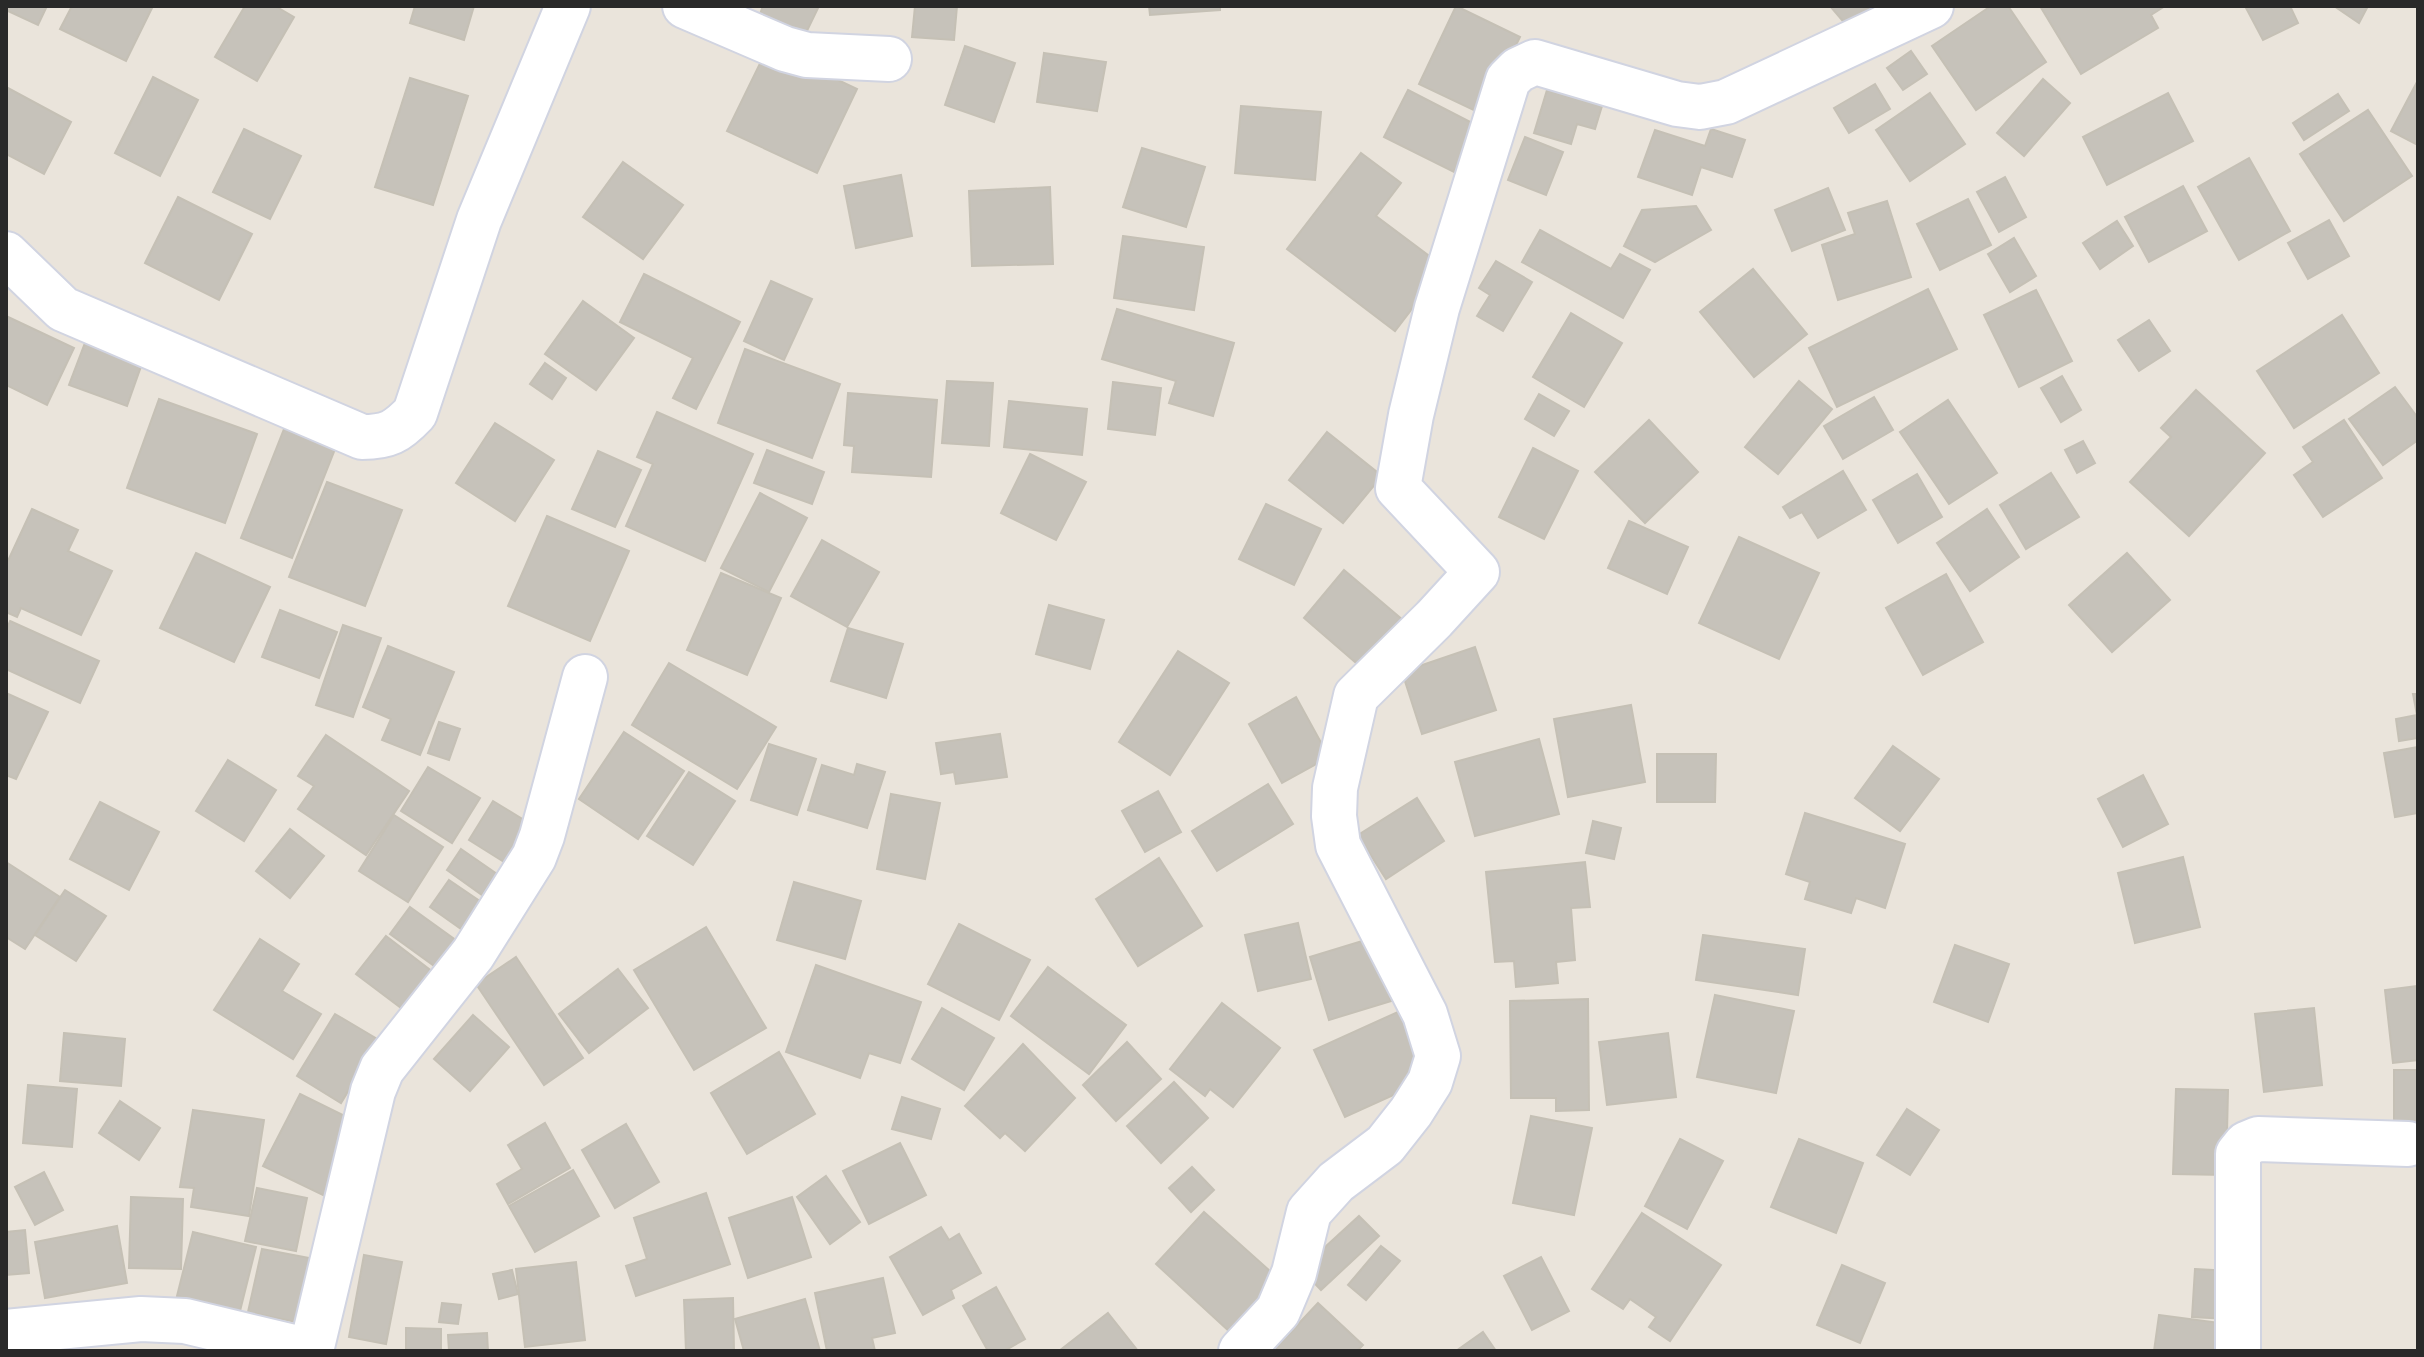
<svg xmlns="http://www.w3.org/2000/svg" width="2424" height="1357" font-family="Arial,sans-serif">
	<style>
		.building { fill: #c6c2ba; stroke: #c5c0b5; stroke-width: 2 }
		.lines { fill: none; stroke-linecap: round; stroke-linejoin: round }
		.minor-casing { stroke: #d1d4e1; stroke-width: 48 }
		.minor { stroke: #fff; stroke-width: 44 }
	</style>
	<rect width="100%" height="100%" fill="#eae4db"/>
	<!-- building -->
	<g class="building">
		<path d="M6,6H47L38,25L6,10Z"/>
		<path d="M72,6H153L126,61L60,29Z"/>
		<path d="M245,6H275L294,17L257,81L215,57Z"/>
		<path d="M415,6H474L464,40L410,23Z"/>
		<path d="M763,6H819L805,35L760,14Z"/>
		<path d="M915,6H957L954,40L912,37Z"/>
		<path d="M1149,6H1220V10L1150,15Z"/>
		<path d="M1456,6L1520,37L1482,114L1419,84Z"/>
		<path d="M1830,6H1872L1848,27Z"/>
		<path d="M1991,6H2008L2046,62L1976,110L1932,46Z"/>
		<path d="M2040,6H2165L2151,15L2158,28L2081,74Z"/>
		<path d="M2245,6H2290L2298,23L2263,40Z"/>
		<path d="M2334,6H2368L2359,23Z"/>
		<path d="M965,46L1015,63L994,122L945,105Z"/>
		<path d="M768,47L857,89L817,173L727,131Z"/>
		<path d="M1911,51L1927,74L1903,90L1887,68Z"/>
		<path d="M1044,53L1106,62L1097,111L1037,102Z"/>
		<path d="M153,77L198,100L160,176L115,153Z"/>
		<path d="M410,78L468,96L433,205L375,187Z"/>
		<path d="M2043,79L2070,103L2024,156L1997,133Z"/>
		<path d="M2417,82L2418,83V145L2391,131Z"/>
		<path d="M1875,84L1890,109L1849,133L1834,108Z"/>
		<path d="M6,87L71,122L44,174L6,154Z"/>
		<path d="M1408,90L1478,126L1454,172L1384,137Z"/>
		<path d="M1547,90L1602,106L1595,129L1577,124L1571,144L1534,133Z"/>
		<path d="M1930,93L1965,144L1910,181L1876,130Z"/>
		<path d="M2168,93L2193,141L2107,185L2083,137Z"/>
		<path d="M2338,94L2349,111L2304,140L2293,123Z"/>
		<path d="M1241,106L1321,112L1315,180L1235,173Z"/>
		<path d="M2368,110L2412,176L2344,221L2300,154Z"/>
		<path d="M244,129L301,156L270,219L213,192Z"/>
		<path d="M1711,129L1745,140L1732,177L1701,167L1692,195L1638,177L1655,130L1705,146Z"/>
		<path d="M1525,137L1563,152L1546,195L1508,180Z"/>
		<path d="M1142,148L1205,167L1186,227L1123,207Z"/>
		<path d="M1361,153L1401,183L1376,216L1444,267L1395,331L1287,249Z"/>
		<path d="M2249,158L2290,231L2239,260L2198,187Z"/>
		<path d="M623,162L683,205L643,259L583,217Z"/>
		<path d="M901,175L912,236L856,248L844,186Z"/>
		<path d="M2005,177L2026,217L1999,232L1977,192Z"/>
		<path d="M2183,186L2207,231L2149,262L2125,217Z"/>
		<path d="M1050,187L1053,264L972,266L969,191Z"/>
		<path d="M1828,188L1845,230L1792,251L1775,210Z"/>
		<path d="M178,197L252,234L219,300L145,263Z"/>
		<path d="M1968,199L1991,245L1940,270L1917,224Z"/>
		<path d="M1887,201L1911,277L1838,300L1822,245L1855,234L1848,213Z"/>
		<path d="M1696,206L1711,230L1655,262L1624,246L1642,210Z"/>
		<path d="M2329,220L2349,256L2308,279L2288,243Z"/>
		<path d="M2117,221L2133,246L2100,269L2083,243Z"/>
		<path d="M1540,230L1611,269L1620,254L1650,270L1623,318L1522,262Z"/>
		<path d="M1123,236L1204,247L1194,310L1114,298Z"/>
		<path d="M2014,238L2036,276L2010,292L1988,254Z"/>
		<path d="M1496,261L1532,282L1503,331L1477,316L1490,295L1479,288Z"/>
		<path d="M1753,269L1807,334L1754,377L1700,312Z"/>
		<path d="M644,274L740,322L696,409L673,398L693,358L620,322Z"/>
		<path d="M771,281L812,299L784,360L744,341Z"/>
		<path d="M1928,289L1957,349L1837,407L1809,348Z"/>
		<path d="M2036,290L2072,361L2019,387L1984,315Z"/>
		<path d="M583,301L634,338L596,390L545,354Z"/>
		<path d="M1117,309L1234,343L1213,416L1169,403L1176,381L1102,359Z"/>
		<path d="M1571,313L1622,343L1584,407L1533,377Z"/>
		<path d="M2342,315L2379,373L2294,428L2257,371Z"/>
		<path d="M6,316L74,348L47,405L6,385Z"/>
		<path d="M2149,320L2170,351L2139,371L2118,340Z"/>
		<path d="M88,335L145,355L127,406L69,385Z"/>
		<path d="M745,349L840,384L812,458L718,423Z"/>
		<path d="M545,363L566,378L552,399L530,384Z"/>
		<path d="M2062,376L2081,410L2061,422L2041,388Z"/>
		<path d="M947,381L993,383L989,446L942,443Z"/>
		<path d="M1799,381L1832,409L1778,474L1745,447Z"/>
		<path d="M1113,382L1161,388L1155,435L1108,429Z"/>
		<path d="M2395,387L2418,418V440L2383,465L2349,419Z"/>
		<path d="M2196,390L2265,453L2189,536L2130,482L2171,437L2161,428Z"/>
		<path d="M848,393L937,400L931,477L852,472L854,446L844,445Z"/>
		<path d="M1539,394L1569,411L1554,436L1525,419Z"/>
		<path d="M1874,397L1893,430L1843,459L1824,426Z"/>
		<path d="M159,399L257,434L225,523L127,488Z"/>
		<path d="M1948,400L1997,473L1949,504L1900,432Z"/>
		<path d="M1009,401L1087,409L1082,455L1004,447Z"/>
		<path d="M657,412L753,454L705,561L626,526L653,464L637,457Z"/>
		<path d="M1649,420L1698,472L1645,523L1595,472Z"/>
		<path d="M2344,420L2382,478L2323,517L2294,475L2313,462L2303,447Z"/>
		<path d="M495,423L554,460L515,521L456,483Z"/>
		<path d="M286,424L337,444L292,558L241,538Z"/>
		<path d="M1327,432L1382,476L1343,523L1289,480Z"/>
		<path d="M2083,441L2095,463L2077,473L2065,450Z"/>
		<path d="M1533,448L1578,471L1544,539L1499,517Z"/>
		<path d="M767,450L824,472L812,504L754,483Z"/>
		<path d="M598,451L641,470L615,527L572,509Z"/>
		<path d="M1030,454L1086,482L1056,540L1001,513Z"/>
		<path d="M1843,471L1866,510L1818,538L1802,512L1790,518L1783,507Z"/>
		<path d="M2051,473L2079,517L2026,549L2000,505Z"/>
		<path d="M1917,474L1942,517L1898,543L1873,500Z"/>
		<path d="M327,482L402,510L365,606L289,577Z"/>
		<path d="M760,493L807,518L769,592L721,568Z"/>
		<path d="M1266,504L1321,529L1294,585L1239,559Z"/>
		<path d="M32,509L78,530L68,551L112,571L81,635L21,608L17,617L6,612V565Z"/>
		<path d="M1987,509L2019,557L1970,591L1937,543Z"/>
		<path d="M547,516L629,551L590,641L508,606Z"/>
		<path d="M1629,521L1688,547L1667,594L1608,568Z"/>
		<path d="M1739,537L1819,573L1779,659L1699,623Z"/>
		<path d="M822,540L879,572L847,627L791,596Z"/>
		<path d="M196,553L270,587L234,662L160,628Z"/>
		<path d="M2127,553L2170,600L2112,652L2069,605Z"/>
		<path d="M1344,570L1403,620L1362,668L1304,618Z"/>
		<path d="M721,573L781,598L747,675L687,650Z"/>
		<path d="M1946,574L1983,642L1923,675L1886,608Z"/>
		<path d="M1049,605L1104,620L1090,669L1036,654Z"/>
		<path d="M280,610L337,632L319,678L262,657Z"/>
		<path d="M10,621L99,661L80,703L6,669V631Z"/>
		<path d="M343,625L381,638L353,717L316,705Z"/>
		<path d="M848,628L903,644L886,698L831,681Z"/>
		<path d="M388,646L454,672L420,755L382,740L391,719L363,707Z"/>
		<path d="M1475,647L1496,710L1422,734L1402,672Z"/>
		<path d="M1178,651L1229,683L1170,775L1119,742Z"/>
		<path d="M669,663L776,727L737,789L632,725Z"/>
		<path d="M6,693L48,712L16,779L6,775Z"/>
		<path d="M2413,694H2418V738L2399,741L2396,719L2417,715Z"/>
		<path d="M1296,697L1329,757L1282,783L1249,724Z"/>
		<path d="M1631,705L1645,782L1568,797L1554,719Z"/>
		<path d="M439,722L460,729L449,760L428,753Z"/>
		<path d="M624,732L684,771L638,839L579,799Z"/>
		<path d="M1000,734L1007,777L956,784L954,772L941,774L936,743Z"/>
		<path d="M326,735L409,791L366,855L298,809L314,786L298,776Z"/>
		<path d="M1539,739L1559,814L1475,836L1455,762Z"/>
		<path d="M769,744L816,759L797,815L751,800Z"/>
		<path d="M1893,746L1939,779L1900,831L1855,798Z"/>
		<path d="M2418,747V813L2395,817L2384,753Z"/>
		<path d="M1657,754H1716L1715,802H1657Z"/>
		<path d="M228,760L276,790L244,841L196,811Z"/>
		<path d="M857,764L885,772L867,828L808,810L822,765L854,775Z"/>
		<path d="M428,767L480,798L452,843L401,811Z"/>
		<path d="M689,772L735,801L693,865L647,836Z"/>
		<path d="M2143,775L2168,824L2123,847L2098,799Z"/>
		<path d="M1268,784L1293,824L1217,871L1192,831Z"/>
		<path d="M1158,791L1181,832L1145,852L1122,811Z"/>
		<path d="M891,794L940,803L925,879L877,869Z"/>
		<path d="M1417,798L1444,841L1386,879L1358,835Z"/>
		<path d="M493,801L529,823L504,862L469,840Z"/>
		<path d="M100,802L159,832L129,890L70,859Z"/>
		<path d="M1805,813L1905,844L1885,908L1856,898L1851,913L1805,899L1810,882L1786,874Z"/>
		<path d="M394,815L443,847L408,902L359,871Z"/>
		<path d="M1593,821L1621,828L1614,859L1586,853Z"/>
		<path d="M290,829L324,856L290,898L256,871Z"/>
		<path d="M461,849L497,874L482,895L447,870Z"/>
		<path d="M2183,857L2200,927L2135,943L2118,873Z"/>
		<path d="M1159,858L1202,926L1138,966L1096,899Z"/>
		<path d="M6,862L60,897L25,949L6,937Z"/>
		<path d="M1585,862L1590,907L1571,908L1575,960L1556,962L1558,983L1516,987L1514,961L1495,962L1486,872Z"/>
		<path d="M449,880L490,908L471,936L430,907Z"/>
		<path d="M794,882L861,901L845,959L777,940Z"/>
		<path d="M65,890L106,916L76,961L35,935Z"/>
		<path d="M410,907L464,946L444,973L390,934Z"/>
		<path d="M1298,923L1311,979L1258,991L1245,935Z"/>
		<path d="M959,924L1030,960L999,1020L928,984Z"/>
		<path d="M706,927L766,1028L694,1070L634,970Z"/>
		<path d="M1703,935L1805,949L1798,995L1696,980Z"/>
		<path d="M386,936L442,979L413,1017L356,974Z"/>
		<path d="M1372,938L1391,1001L1329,1020L1310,957Z"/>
		<path d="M260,939L299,964L282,991L321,1014L293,1059L214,1010Z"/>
		<path d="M1955,945L2009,964L1988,1022L1934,1002Z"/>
		<path d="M516,957L583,1058L544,1085L476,984Z"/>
		<path d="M816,965L921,1002L900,1063L869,1053L860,1078L786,1052Z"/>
		<path d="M1048,967L1126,1025L1089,1074L1011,1016Z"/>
		<path d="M618,969L648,1008L589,1053L559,1014Z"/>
		<path d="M2418,986V1060L2393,1063L2385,990Z"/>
		<path d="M1715,995L1794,1011L1776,1093L1697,1077Z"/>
		<path d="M1588,999L1589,1110L1556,1111V1098H1511L1510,1001Z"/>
		<path d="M1222,1003L1280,1048L1233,1107L1210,1089L1205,1096L1170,1069Z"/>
		<path d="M942,1008L994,1038L964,1090L912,1059Z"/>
		<path d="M2314,1008L2322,1085L2264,1092L2255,1014Z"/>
		<path d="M1400,1011L1431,1078L1345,1117L1314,1050Z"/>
		<path d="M335,1014L379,1040L341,1103L297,1076Z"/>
		<path d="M473,1015L509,1047L470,1091L434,1059Z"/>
		<path d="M64,1033L125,1039L121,1086L60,1081Z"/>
		<path d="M1668,1033L1676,1097L1607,1105L1599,1042Z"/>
		<path d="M1127,1042L1161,1079L1116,1121L1083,1085Z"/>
		<path d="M1023,1044L1075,1098L1025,1151L1005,1133L1000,1138L965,1106Z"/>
		<path d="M779,1052L815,1114L747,1154L711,1093Z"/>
		<rect x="2394" y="1070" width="24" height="60"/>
		<path d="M1174,1082L1208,1118L1161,1163L1127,1126Z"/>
		<path d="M28,1085L77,1089L72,1147L23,1143Z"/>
		<path d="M2176,1089L2228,1090L2226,1175L2173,1174Z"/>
		<path d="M300,1094L363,1125L327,1197L263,1166Z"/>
		<path d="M902,1097L940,1109L931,1139L892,1129Z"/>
		<path d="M120,1101L160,1128L139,1160L99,1133Z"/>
		<path d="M1907,1109L1939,1130L1910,1175L1877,1155Z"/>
		<path d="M193,1110L264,1120L249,1216L191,1207L194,1188L180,1187Z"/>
		<path d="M1531,1116L1592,1128L1574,1215L1513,1203Z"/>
		<path d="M545,1123L570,1168L508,1204L497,1184L522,1169L508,1145Z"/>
		<path d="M626,1124L659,1182L615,1208L582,1150Z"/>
		<path d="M1680,1139L1723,1161L1687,1229L1645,1206Z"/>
		<path d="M1799,1139L1863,1163L1836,1233L1771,1207Z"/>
		<path d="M900,1143L926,1195L869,1224L843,1171Z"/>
		<path d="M1192,1167L1214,1190L1191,1212L1169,1188Z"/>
		<path d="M573,1170L599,1216L535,1252L509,1206Z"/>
		<path d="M44,1172L63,1210L35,1225L15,1187Z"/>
		<path d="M826,1176L860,1222L830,1244L797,1197Z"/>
		<path d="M257,1188L307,1198L296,1251L245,1241Z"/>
		<path d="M706,1193L730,1264L636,1296L626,1266L647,1259L634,1218Z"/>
		<path d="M131,1197L183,1199L181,1269L129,1268Z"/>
		<path d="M792,1197L811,1257L748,1278L729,1218Z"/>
		<path d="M1204,1212L1279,1279L1230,1332L1156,1264Z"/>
		<path d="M1642,1213L1721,1265L1670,1341L1649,1327L1656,1317L1630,1299L1623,1309L1592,1289Z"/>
		<path d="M1359,1216L1379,1236L1321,1290L1301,1269Z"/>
		<path d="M117,1226L127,1283L45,1298L35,1242Z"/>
		<path d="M941,1227L949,1240L959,1234L981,1273L951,1290L954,1298L923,1315L890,1257Z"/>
		<path d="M25,1230L29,1273L6,1275V1232Z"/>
		<path d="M193,1232L256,1247L240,1311L177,1296Z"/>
		<path d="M1381,1246L1400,1261L1366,1300L1348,1285Z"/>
		<path d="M262,1249L325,1261L311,1325L248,1312Z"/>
		<path d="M364,1255L402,1262L386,1344L349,1337Z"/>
		<path d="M1541,1257L1569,1311L1532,1330L1504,1276Z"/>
		<path d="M576,1262L585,1340L525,1347L516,1269Z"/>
		<path d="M1842,1265L1885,1283L1860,1343L1817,1325Z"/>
		<path d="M2195,1269L2231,1271L2228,1319L2192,1317Z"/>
		<path d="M512,1270L518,1294L499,1299L493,1274Z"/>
		<path d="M883,1278L895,1333L872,1338L875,1351H827L815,1293Z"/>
		<path d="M996,1287L1025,1339L1004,1351H988L963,1306Z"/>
		<path d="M733,1298L734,1351H686L684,1300Z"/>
		<path d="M805,1299L820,1351H744L735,1319Z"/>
		<path d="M442,1303L461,1305L458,1324L439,1322Z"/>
		<path d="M1318,1303L1363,1345L1357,1351H1273Z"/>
		<path d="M1108,1313L1138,1351H1059Z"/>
		<path d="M2159,1315L2228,1324L2225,1351H2154Z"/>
		<path d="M406,1328L441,1329V1351H406Z"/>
		<path d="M1483,1332L1496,1351H1456Z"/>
		<path d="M487,1333L488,1351H449L448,1335Z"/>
	</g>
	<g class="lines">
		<!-- minor casing -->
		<g class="minor-casing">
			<g id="minor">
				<path d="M685,6L785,49L807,55L889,59"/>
				<path d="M6,254L63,309L362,437C388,437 397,432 415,413L479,220L568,6"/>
				<path d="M6,1332L141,1319L185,1321L310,1351"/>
				<path d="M311,1351L373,1091L382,1069L473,954L534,857L542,836L585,677"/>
				<path d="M1241,1351L1278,1311L1294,1273L1309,1212L1336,1182L1385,1145L1411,1112L1430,1082L1438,1056L1425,1014L1338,845L1334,816L1335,788L1356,696L1434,619L1477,572L1398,488L1411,415L1437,308L1508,80L1518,70L1535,62L1677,104L1700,107L1726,102L1931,6"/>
				<path d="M2238,1351V1154L2246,1144L2258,1139L2408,1144"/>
			</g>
		</g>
		<!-- minor -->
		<use href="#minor" class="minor"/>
	</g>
	<!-- border -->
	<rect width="2424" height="1357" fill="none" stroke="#292929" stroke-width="16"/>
</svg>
